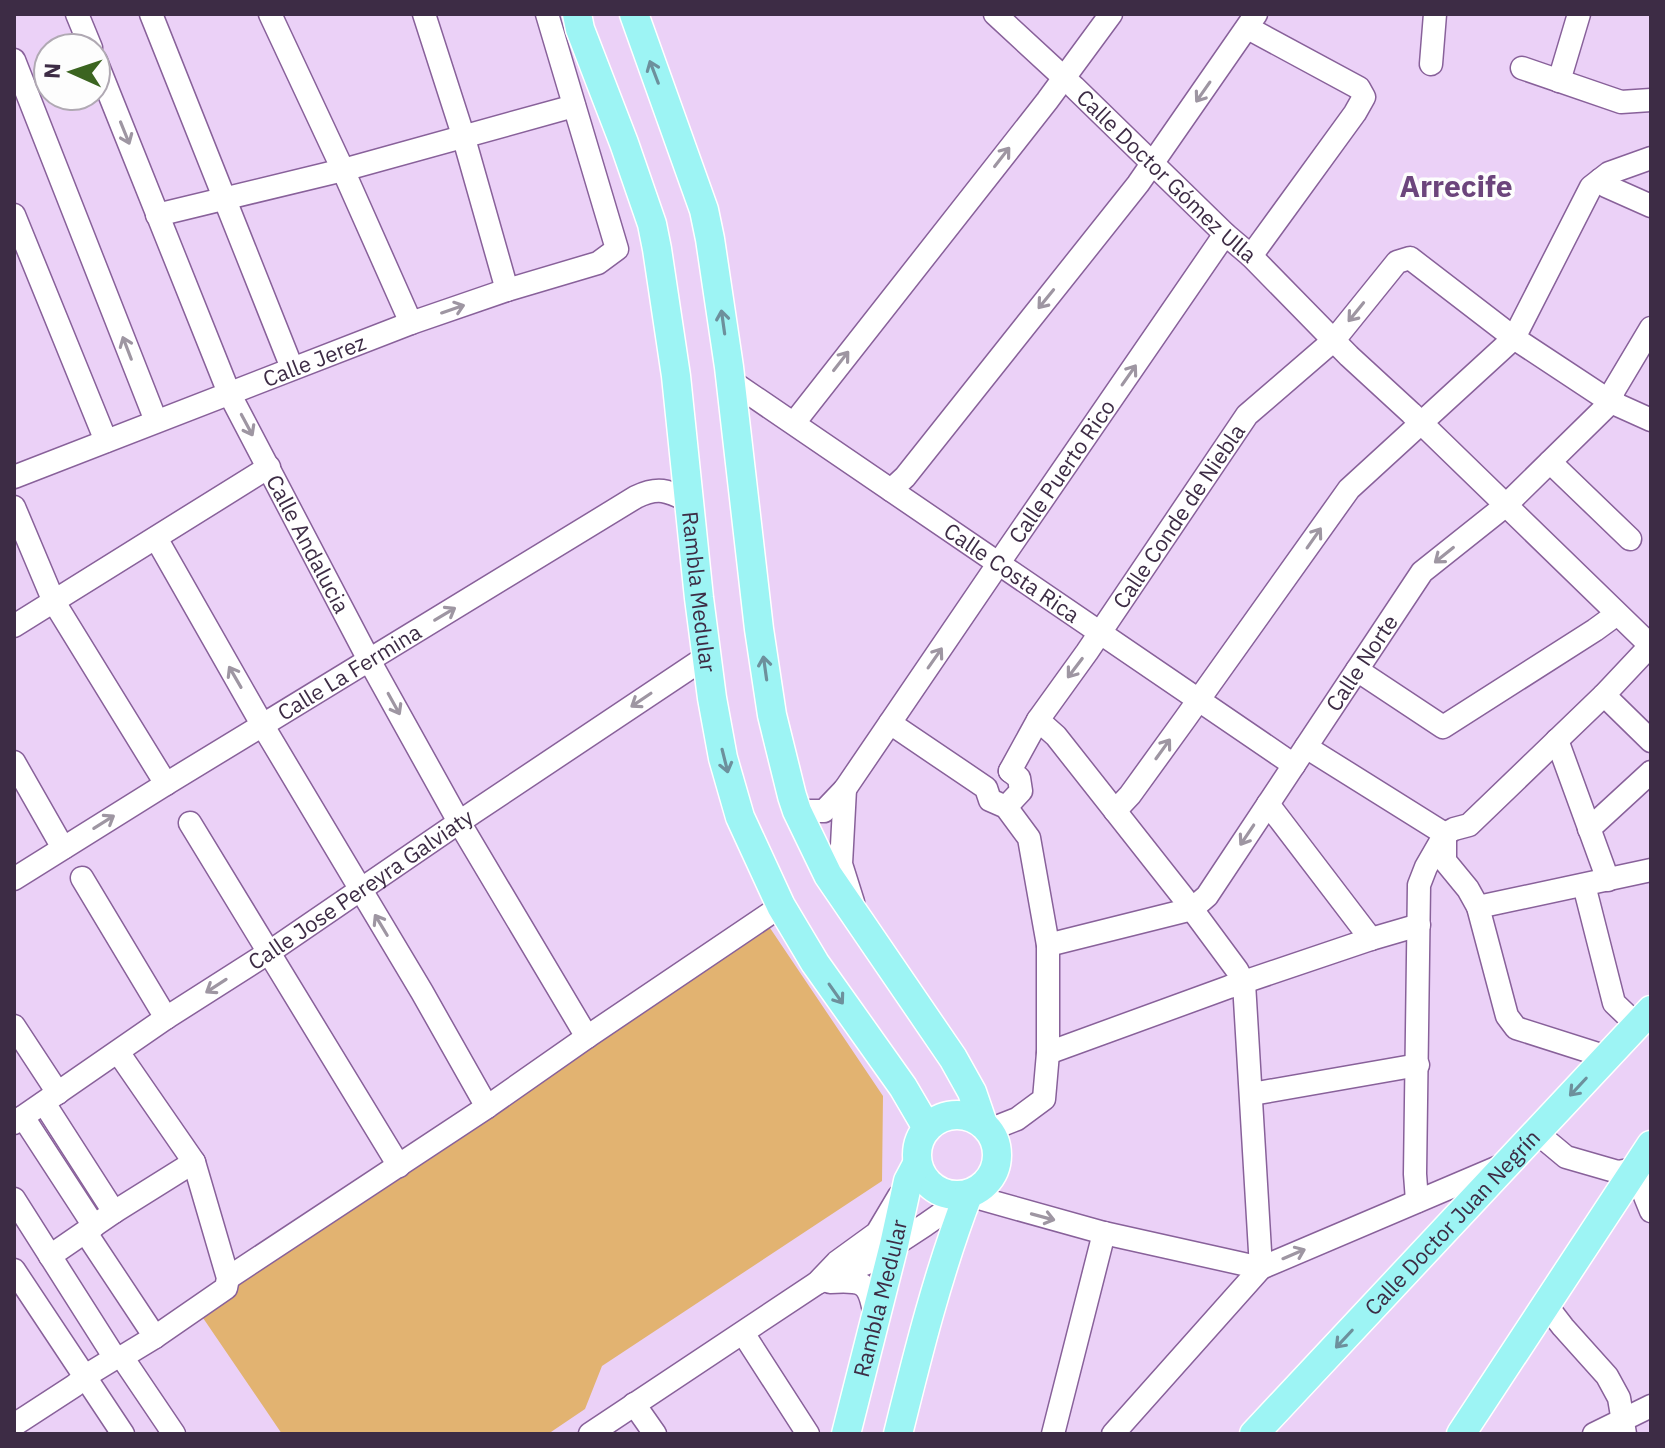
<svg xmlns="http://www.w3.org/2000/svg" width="1665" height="1448" font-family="'IBM Plex Sans',sans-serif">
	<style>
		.green { fill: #e2b371 }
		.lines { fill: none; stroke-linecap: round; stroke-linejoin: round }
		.minor-casing { stroke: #88619a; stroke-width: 25 }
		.major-casing { stroke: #fff; stroke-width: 31 }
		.minor { stroke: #fff; stroke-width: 22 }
		.major { stroke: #9df4f4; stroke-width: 28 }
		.oneway { stroke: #6d909c }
		.oneway2 { stroke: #9e96a2 }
		.labels { text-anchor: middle; stroke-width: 7; stroke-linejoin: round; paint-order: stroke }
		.street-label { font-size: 22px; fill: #3d2c45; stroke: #fdfdfd }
		.district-label { font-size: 30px; font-weight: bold; fill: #6c457c; stroke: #fdfdfd }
	</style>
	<rect width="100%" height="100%" fill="#ebd1f7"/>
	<!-- green -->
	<path class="green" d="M770,928L883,1096L882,1181L602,1366L585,1409L548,1434H282L201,1315L238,1281Z"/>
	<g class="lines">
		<!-- minor casing -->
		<g class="minor-casing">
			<g id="minor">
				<path d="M77,14L91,48"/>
				<path d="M151,14L292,368"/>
				<path d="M270,14L343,170L411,323"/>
				<path d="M424,14L463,135L507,290"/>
				<path id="s1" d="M995,14L1074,87L1225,234L1251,256L1349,356L1411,413L1651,646"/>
				<path d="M1248,28L1359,88L1364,97L1355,113L1251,256"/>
				<path d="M14,60L156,421"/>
				<path id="s2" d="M96,61L229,393L369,660L459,822L587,1037"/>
				<path d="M1431,64L1435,14"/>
				<path d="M1522,68L1621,102L1651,100"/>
				<path d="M1559,81L1579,14"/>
				<path d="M1600,180L1606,186L1651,206"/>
				<path d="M14,215L106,441"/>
				<path d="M157,215L343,170L574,106"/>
				<path id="s3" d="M731,381L1294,765"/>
				<path d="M794,423L1047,101L1111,14"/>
				<path d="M1550,462L1630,539"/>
				<path id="s4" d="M14,477L411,323L507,290L598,263L617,249L547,14"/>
				<path d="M891,490L905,477L1138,184L1256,14"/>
				<path d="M14,507L54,602L166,784"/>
				<path d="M156,538L263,726L422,992L487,1107"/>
				<path d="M14,626L269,467"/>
				<path d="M1357,670L1443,727L1595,630L1617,614"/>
				<path d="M1604,695L1651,741"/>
				<path d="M1038,720L1056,736L1183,897L1237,970L1244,983L1261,1268L1113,1434"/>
				<path d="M890,723L986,788L990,800L1006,807L1029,838L1048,945V1053L1044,1099L1017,1119L989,1130"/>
				<path d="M1557,740L1608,880"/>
				<path d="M1306,747L1445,834"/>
				<path d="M14,762L63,848"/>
				<path id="s5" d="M1010,771L1038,720L1087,652L1247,415L1334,340L1397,262L1410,258L1514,338L1611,402L1651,420"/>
				<path d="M845,789L841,864L853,902"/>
				<path d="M1268,804L1371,939"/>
				<path d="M1006,807L1021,791L1019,778L1010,771"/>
				<path id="s6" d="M797,811H824L845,789L1007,551L1225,234"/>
				<path d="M1115,811L1130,795L1185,719L1349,489L1514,338L1591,187L1609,173L1651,158"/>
				<path d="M190,823L399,1166"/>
				<path d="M1589,829L1651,772"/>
				<path d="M1445,834L1454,829L1469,825L1604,695L1651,645"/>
				<path d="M1445,835V861L1468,889L1478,907L1507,1016L1516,1028L1607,1057"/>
				<path d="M82,878L166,1018"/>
				<path id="s7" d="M14,879L166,784L636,497C659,486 668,491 689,501"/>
				<path d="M1584,885L1614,1003L1637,1025"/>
				<path d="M1478,907L1651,870"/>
				<path id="s8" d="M1048,945L1192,909L1207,896L1422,572L1505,506L1611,402L1614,390L1651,328"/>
				<path d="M14,1026L58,1093"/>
				<path d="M1048,1053L1229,987L1371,939L1419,925"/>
				<path d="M1252,1094L1418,1065"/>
				<path d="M44,1103L114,1212"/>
				<path d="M23,1117L94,1226"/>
				<path id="s9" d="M14,1123L166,1018L268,953L474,812L706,657"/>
				<path d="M1536,1132L1566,1157L1618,1172L1634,1169L1651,1211"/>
				<path d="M14,1199L115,1358"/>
				<path d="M1417,1201L1415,1174L1419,885L1426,867L1445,834"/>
				<path d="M86,1233L155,1337"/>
				<path d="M50,1256L114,1212L194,1162"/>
				<path d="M14,1270L123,1434"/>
				<path d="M228,1278L487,1107L587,1037L781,906"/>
				<path d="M830,1282C865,1280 869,1282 875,1317"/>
				<path d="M817,1283L867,1263L925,1225L968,1195L1104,1233L1261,1268L1503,1165"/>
				<path d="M1546,1305L1563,1327L1607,1376L1619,1398L1625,1434"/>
				<path d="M743,1333L808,1434"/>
				<path d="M122,1357L174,1434"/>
				<path d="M634,1404L655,1434"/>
				<path d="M14,1425L74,1386L92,1372L115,1358L122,1357L155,1337L226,1288L228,1278L194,1162L118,1052"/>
				<path d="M590,1434L817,1283L837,1262L877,1233L899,1196"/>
				<path d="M1053,1434L1104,1233"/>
				<path d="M1594,1434L1651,1406"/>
			</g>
		</g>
		<!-- major casing -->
		<g class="major-casing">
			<g id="major">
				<path id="s10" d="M577,14L580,29L624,143L652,224L657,249L676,376L699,598L712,698L723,758L740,817L781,906L815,963L903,1087L927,1128"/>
				<path d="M634,14L704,210L710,239L729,367L759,629L772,715L792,796L797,811L828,875L953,1058L972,1092L983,1124"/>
				<circle cx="957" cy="1155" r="40"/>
				<path id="s11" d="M846,1434L894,1245L908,1181L917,1164"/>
				<path d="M898,1434C918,1353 938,1273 968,1195"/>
				<path id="s12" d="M1254,1434L1651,1010"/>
				<path d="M1461,1434L1651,1145"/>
			</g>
		</g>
		<!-- minor -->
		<use href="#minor" class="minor"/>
		<!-- major -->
		<use href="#major" class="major"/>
	</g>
	<!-- one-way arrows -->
	<defs><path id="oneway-shaft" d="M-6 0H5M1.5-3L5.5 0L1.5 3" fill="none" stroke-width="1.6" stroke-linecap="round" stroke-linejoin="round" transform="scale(2)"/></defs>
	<g class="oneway">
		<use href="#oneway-shaft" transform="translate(654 72) rotate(-111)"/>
		<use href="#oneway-shaft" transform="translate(723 322) rotate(-98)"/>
		<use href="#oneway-shaft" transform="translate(765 668) rotate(-98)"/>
		<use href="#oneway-shaft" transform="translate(725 761) rotate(76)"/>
		<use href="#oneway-shaft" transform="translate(836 994) rotate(55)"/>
		<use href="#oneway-shaft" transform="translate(1578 1087) rotate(133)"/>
		<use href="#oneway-shaft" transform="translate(1344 1339) rotate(133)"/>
	</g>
	<g class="oneway2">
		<use href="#oneway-shaft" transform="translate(1203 92) rotate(125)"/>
		<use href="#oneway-shaft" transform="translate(125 133) rotate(68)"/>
		<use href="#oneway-shaft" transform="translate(1002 157) rotate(-52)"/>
		<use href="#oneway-shaft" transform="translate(1046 299) rotate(129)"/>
		<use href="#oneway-shaft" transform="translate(453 309) rotate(-19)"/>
		<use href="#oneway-shaft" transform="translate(1356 312) rotate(129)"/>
		<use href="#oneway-shaft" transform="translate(127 348) rotate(-111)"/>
		<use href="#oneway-shaft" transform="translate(841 361) rotate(-52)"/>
		<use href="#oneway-shaft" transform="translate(1129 375) rotate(-55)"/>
		<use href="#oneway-shaft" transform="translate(247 425) rotate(62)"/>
		<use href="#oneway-shaft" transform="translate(1314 538) rotate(-55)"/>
		<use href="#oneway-shaft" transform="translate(1444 555) rotate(141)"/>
		<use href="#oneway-shaft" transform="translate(445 614) rotate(-31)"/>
		<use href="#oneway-shaft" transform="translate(935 658) rotate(-55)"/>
		<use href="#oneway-shaft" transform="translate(1075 668) rotate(127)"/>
		<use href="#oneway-shaft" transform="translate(235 677) rotate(-120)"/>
		<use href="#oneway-shaft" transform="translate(641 700) rotate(146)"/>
		<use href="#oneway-shaft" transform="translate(394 704) rotate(61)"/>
		<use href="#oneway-shaft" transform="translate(1163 749) rotate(-54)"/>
		<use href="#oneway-shaft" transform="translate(104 822) rotate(-32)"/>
		<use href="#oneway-shaft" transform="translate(1247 835) rotate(124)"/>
		<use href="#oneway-shaft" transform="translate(381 925) rotate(-121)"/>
		<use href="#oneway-shaft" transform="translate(216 986) rotate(147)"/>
		<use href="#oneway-shaft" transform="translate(1043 1217) rotate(15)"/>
		<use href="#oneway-shaft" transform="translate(1294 1254) rotate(-23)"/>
	</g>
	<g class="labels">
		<!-- street labels -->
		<g class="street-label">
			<text dy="8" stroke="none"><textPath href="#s1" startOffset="236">Calle Doctor Gómez Ulla</textPath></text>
			<text dy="8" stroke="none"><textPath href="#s4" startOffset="322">Calle Jerez</textPath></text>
			<text dy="8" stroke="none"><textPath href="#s6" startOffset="442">Calle Puerto Rico</textPath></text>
			<text dy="8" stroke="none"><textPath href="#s5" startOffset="306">Calle Conde de Niebla</textPath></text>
			<text dy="8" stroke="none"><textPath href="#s2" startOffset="528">Calle Andalucia</textPath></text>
			<text dy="8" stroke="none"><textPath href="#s3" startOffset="340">Calle Costa Rica</textPath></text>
			<text dy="8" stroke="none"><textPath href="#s10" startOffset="594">Rambla Medular</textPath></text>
			<text dy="8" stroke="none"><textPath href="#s8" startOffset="448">Calle Norte</textPath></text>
			<text dy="8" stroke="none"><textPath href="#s7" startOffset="394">Calle La Fermina</textPath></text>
			<text dy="8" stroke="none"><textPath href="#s9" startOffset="418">Calle Jose Pereyra Galviaty</textPath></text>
			<text dy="8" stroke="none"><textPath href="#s12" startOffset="290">Calle Doctor Juan Negrín</textPath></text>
			<text dy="8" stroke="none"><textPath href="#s11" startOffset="140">Rambla Medular</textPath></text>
		</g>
		<!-- district labels -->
		<g class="district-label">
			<text x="1456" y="197">Arrecife</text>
		</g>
	</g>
	<!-- border -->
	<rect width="1665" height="1448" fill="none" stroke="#3d2c45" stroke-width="32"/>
	<!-- north arrow -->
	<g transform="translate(72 72) rotate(273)"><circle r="38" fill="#fdfdfd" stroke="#b0a9b3" stroke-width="2"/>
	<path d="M0-6L14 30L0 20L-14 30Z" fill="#3b6420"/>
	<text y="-12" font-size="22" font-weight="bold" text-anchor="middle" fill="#3d2c45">N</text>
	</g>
</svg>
